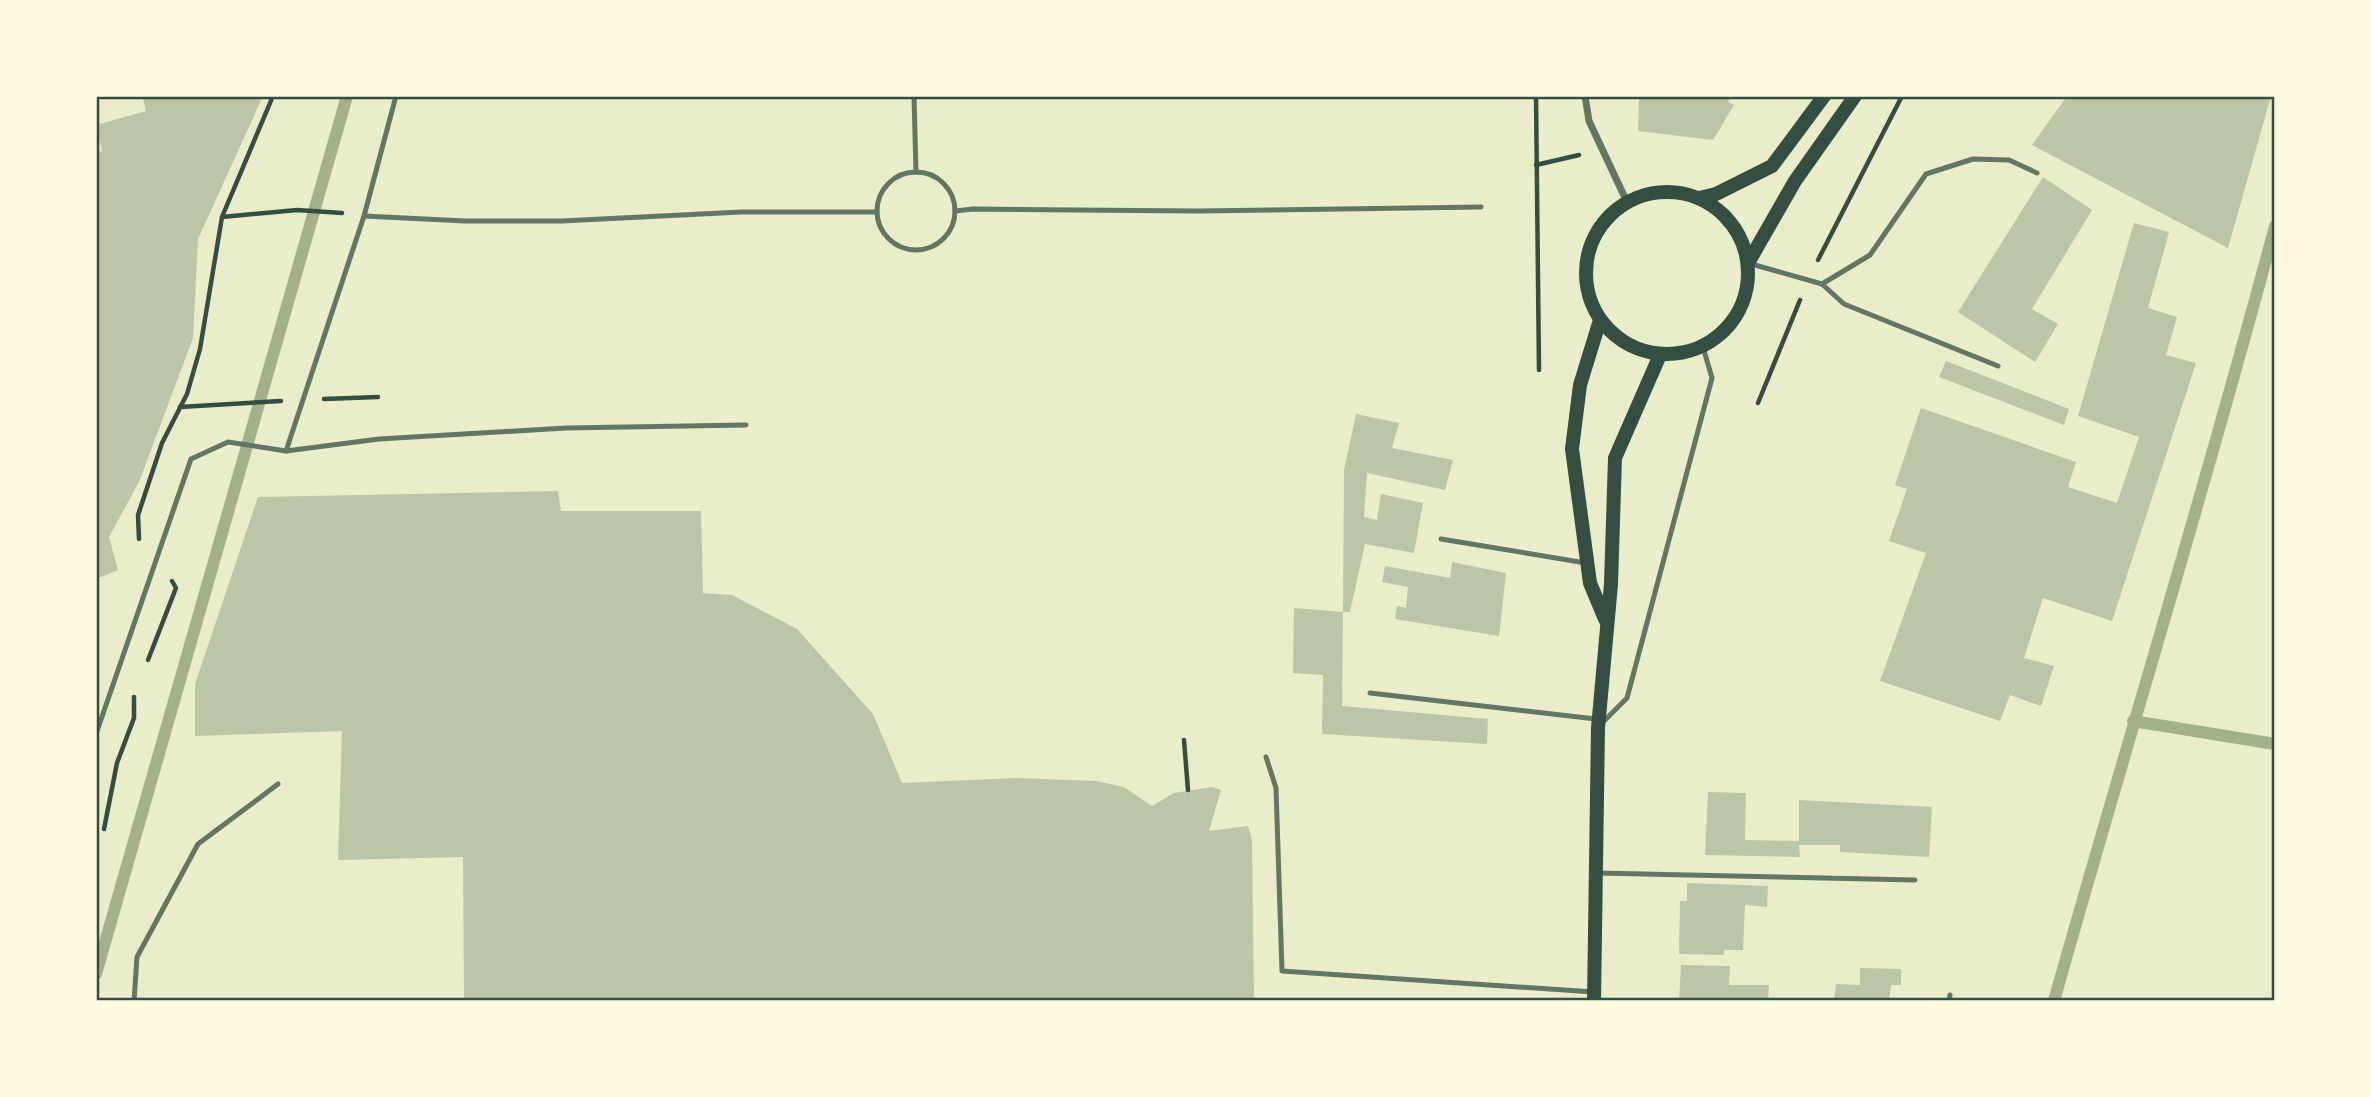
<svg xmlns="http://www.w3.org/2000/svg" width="2371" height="1097" font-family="Commissioner,sans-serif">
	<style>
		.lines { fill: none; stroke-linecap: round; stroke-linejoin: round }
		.stream { stroke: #a3b18a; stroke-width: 12 }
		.building { fill: #bcc5a7 }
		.path { stroke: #344e41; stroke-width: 4.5 }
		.service { stroke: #617663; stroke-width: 5 }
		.minor { stroke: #617663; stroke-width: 7 }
		.secondary { stroke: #344e41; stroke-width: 14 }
		.neatline { fill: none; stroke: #344e41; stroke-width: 2.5 }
	</style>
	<rect width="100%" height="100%" fill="#e9edc9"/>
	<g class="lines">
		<!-- stream -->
		<g class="stream">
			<path d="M2133,721L2275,744"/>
			<path d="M96,974L347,96"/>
			<path d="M2054,1001C2127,742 2206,486 2275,226"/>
		</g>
	</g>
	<!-- building -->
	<g class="building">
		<path d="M142,96H263L198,239L193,338L139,482L109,537L118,570L96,579V153L102,151L96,125L146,111Z"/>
		<path d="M1639,96H1732L1728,102L1734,105L1713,140L1638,131Z"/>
		<path d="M2067,96H2271L2228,248L2032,145Z"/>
		<path d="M2043,177L2092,210L2032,309L2058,324L2035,362L1958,312Z"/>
		<path d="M2134,223L2169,232L2148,308L2177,317L2166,355L2196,363L2112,621L2043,598L2024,658L2054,666L2041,706L2010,695L2000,721L1880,681L1926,553L1889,541L1907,489L1895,485L1921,408L2076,462L2068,487L2117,503L2139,437L2078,416Z"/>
		<path d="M1946,361L2069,409L2064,425L1939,377Z"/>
		<path d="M1356,414L1399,423L1392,448L1453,460L1445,490L1367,473L1364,517L1377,520L1381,494L1423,503L1414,553L1365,544L1350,612H1343L1344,470Z"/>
		<path d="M558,491L561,511H701L703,593L732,595L797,629L873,714L902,783L1017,778L1096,781L1124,787L1152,806L1174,793L1212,787L1221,790L1209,831L1248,826L1252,840L1254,1001H464L463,857L338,860L342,731L195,736V684L258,497Z"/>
		<path d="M1452,562L1506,573L1499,636L1395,619L1397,606L1406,608L1408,587L1382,582L1385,566L1450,578Z"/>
		<path d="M1294,608L1343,612L1342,706L1488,719L1487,744L1322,734L1323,675L1293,673Z"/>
		<path d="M1708,792L1746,793L1745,840L1799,841V800L1932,807L1929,857L1840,852V845H1799L1800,857L1705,855Z"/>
		<path d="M1687,883L1768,886L1767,907L1745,905L1743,950H1724V955L1679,954L1680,901H1687Z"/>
		<path d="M1681,965L1730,966L1729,985H1769L1768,1001H1679Z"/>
		<path d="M1860,968L1901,969V985H1891L1889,1001H1834L1836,984L1860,985Z"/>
	</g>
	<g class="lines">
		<!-- path -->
		<g class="path">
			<path d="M1536,96L1539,370"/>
			<path d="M1536,165L1579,155"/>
			<path d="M222,217L297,210L342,213"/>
			<path d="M1818,260L1902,96"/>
			<path d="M324,399L378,397"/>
			<path d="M1758,403L1800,300"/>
			<path d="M180,407L281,401"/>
			<path d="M139,539L138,515L162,443L187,394L200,349L222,217L273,96"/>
			<path d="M148,660L176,588L172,581"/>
			<path d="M1184,740L1188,790"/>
			<path d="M104,829L117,763L134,718V697"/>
		</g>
		<!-- service -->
		<g class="service">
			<path d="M914,96L916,172"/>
			<circle cx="916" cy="211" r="39"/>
			<path d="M955,211L973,209L1198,211L1481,207"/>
			<path d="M364,216L465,221H562L741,212H877"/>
			<path d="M1748,263L1822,284L1844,304L1998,366"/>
			<path d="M1822,284L1870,255L1926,174L1973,159L2009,160L2037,173"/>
			<path d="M286,451L364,216L396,96"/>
			<path d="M1441,539L1586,563"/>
			<path d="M1370,693L1596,719"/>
			<path d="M1602,723L1627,698L1712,378L1703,347"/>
			<path d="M96,734L191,459L228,442L286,451L379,439L566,428L746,425"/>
			<path d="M1266,757L1276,788L1282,971L1594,992"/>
			<path d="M1597,873L1915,880"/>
			<path d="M134,1001L137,957L198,844L278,784"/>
			<path d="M1949,1001L1950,995"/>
		</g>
		<!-- minor -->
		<path class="minor" d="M1585,96L1589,121L1627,202"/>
		<!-- secondary -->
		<g class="secondary">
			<circle cx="1667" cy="273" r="81"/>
			<path d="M1699,198L1716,194L1772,166L1824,96"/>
			<path d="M1748,263L1795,181L1855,96"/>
			<path d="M1600,320L1580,385L1572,449L1590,583L1605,619"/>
			<path d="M1594,1001L1598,728L1611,584L1615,458L1660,355"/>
		</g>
	</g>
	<!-- border -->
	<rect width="2371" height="1097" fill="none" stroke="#fefae0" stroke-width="196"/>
	<rect x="98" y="98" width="2175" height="901" class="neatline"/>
</svg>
